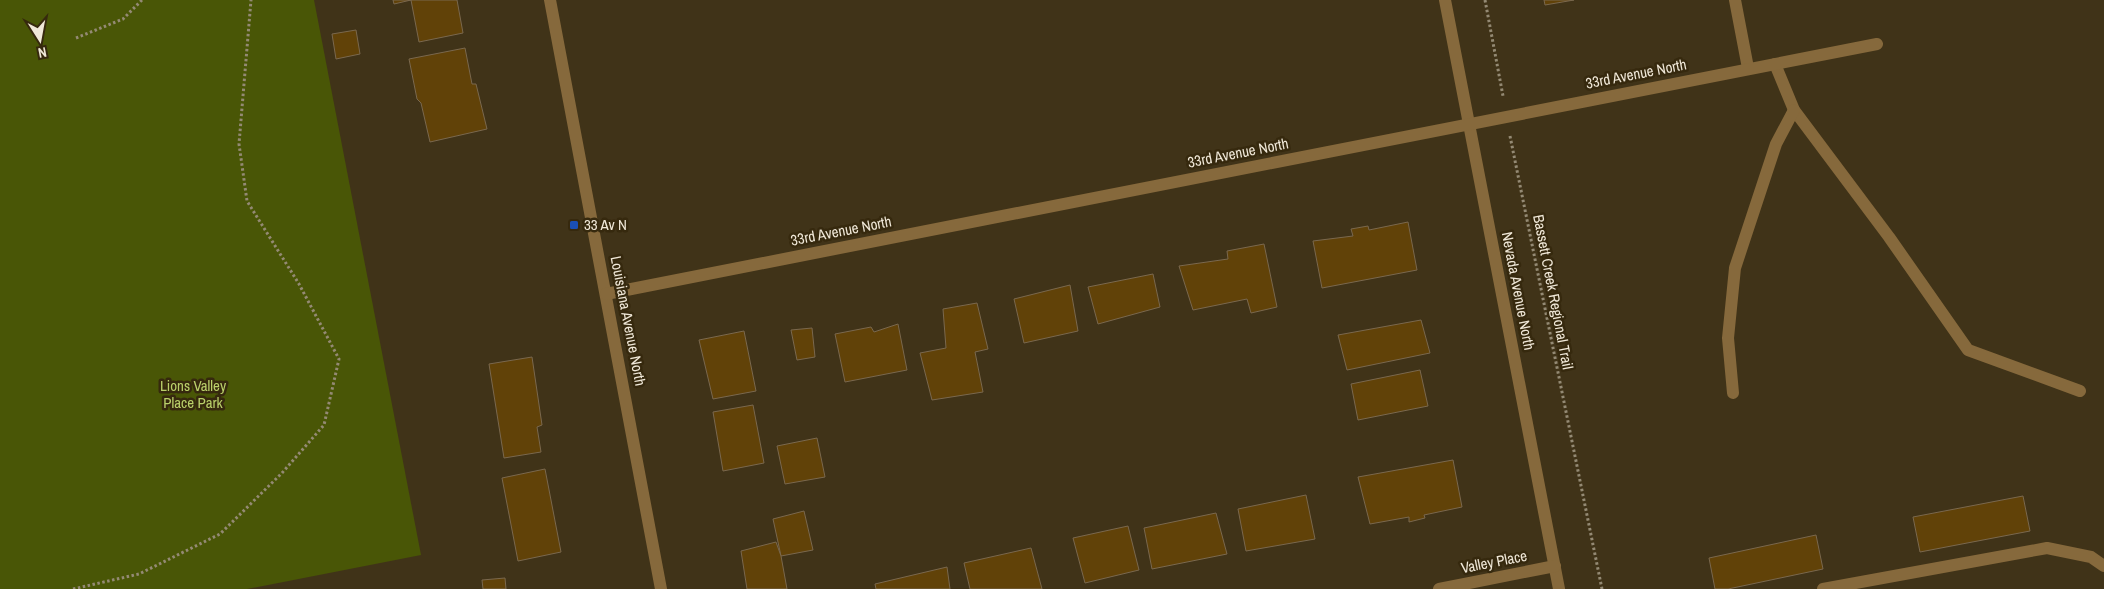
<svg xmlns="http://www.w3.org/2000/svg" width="2104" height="589" font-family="'Archivo Narrow',sans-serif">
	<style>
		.green { fill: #495606 }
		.building { fill: #614208; stroke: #7a684e }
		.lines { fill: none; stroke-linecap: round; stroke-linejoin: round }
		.path { stroke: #948a74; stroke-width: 3; stroke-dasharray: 2.5 2.5; stroke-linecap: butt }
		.minor { stroke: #86693c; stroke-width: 12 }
		.transit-dot { fill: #1a4fb4; stroke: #36290e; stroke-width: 2 }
		.labels { text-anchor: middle; stroke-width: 5; stroke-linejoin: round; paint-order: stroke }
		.street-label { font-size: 15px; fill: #f0e8d8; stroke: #36290e }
		.poi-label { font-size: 15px; fill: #f0e8d8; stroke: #36290e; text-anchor: start }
		.park-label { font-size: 15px; fill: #bad06a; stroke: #36290e }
	</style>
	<rect width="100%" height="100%" fill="#403318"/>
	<!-- green -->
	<path class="green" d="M0,0H314L421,555L247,589H0Z"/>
	<!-- building -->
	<g class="building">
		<path d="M393,0H457L463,33L419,42L411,0L394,4Z"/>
		<path d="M1544,0H1574L1545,5Z"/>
		<path d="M356,30L360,54L336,59L332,34Z"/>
		<path d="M465,48L472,84H476L487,129L430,142L421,103L417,99L409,59Z"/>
		<path d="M1408,222L1417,270L1322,288L1313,241L1353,236L1351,229L1368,226L1369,230Z"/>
		<path d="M1264,244L1277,307L1251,313L1247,299L1193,310L1179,266L1228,259L1227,251Z"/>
		<path d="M1153,274L1160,307L1098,324L1088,287Z"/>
		<path d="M1070,285L1078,331L1024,343L1014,299Z"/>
		<path d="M977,303L988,349L975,352L983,392L932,400L920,353L946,348L943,309Z"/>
		<path d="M1421,320L1430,353L1347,370L1338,335Z"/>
		<path d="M898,324L907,370L845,382L835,334L871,327L874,332Z"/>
		<path d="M812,328L815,357L797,360L791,330Z"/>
		<path d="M744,331L756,391L713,399L699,340Z"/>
		<path d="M532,357L542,425L537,427L541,452L504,458L489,364Z"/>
		<path d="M1420,370L1428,406L1358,420L1351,384Z"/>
		<path d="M753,405L764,463L723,471L713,412Z"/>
		<path d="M817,438L825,477L785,484L777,446Z"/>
		<path d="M1453,460L1462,507L1424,515L1425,518L1409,522V517L1370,524L1358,477Z"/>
		<path d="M545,469L561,552L518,561L502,478Z"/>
		<path d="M1306,495L1315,539L1246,551L1238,509Z"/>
		<path d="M2023,496L2030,531L1920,552L1913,517Z"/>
		<path d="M804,511L813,550L781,556L773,519Z"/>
		<path d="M1216,513L1227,554L1152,569L1144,528Z"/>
		<path d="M1128,526L1139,570L1085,583L1073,538Z"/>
		<path d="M1816,535L1823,569L1728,589H1715L1709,558Z"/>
		<path d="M776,542L781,556L787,589H747L741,551Z"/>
		<path d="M1031,548L1042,589H970L964,563Z"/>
		<path d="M947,567L950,589H876L875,584Z"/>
		<path d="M505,578L506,589H483L482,580Z"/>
	</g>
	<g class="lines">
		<!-- path -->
		<g class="path">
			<path d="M1485,0L1503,96"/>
			<path d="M76,38L123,19L142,0"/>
			<path d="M1510,136L1602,589"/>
			<path d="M73,589L139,574L220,534L282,473L324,425L339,359L299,284L247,201L239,144L251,0"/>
		</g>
		<!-- minor -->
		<g class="minor">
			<path d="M550,0L661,589"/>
			<path d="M1445,0L1559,589"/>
			<path d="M1735,0L1748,68"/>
			<path d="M1775,64L1794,110L1889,237L1968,350L2080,391"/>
			<path d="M606,294L1877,44"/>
			<path d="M1733,393L1728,338L1735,268L1776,144L1794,110"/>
			<path d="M1439,589L1555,566"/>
			<path d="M1823,589L2047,548L2091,557L2104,566"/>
		</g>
	</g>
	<!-- markers -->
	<rect class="transit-dot" x="569" y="220" width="10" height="10" rx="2.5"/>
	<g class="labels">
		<!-- street labels -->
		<g class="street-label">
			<text transform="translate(1636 74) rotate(-11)" y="5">33rd Avenue North</text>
			<text transform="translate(1238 153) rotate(-11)" y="5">33rd Avenue North</text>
			<text transform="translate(841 231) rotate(-11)" y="5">33rd Avenue North</text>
			<text transform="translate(1518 291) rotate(79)" y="5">Nevada Avenue North</text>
			<text transform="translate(1553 292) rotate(79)" y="5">Bassett Creek Regional Trail</text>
			<text transform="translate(628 321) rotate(79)" y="5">Louisiana Avenue North</text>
			<text transform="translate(1494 562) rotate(-11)" y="5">Valley Place</text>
		</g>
		<!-- poi labels -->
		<g class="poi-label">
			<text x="584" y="230">33 Av N</text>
		</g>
		<!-- park labels -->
		<g class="park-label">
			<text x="193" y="391">Lions Valley<tspan x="193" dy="17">Place Park</tspan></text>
		</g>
	</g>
	<!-- north arrow -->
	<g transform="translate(40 40) rotate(169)" stroke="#36290e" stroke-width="4" paint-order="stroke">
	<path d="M0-4L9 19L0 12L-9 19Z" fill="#f0e8d8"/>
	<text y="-8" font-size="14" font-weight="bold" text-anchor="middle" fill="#f0e8d8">N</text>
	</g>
</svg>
